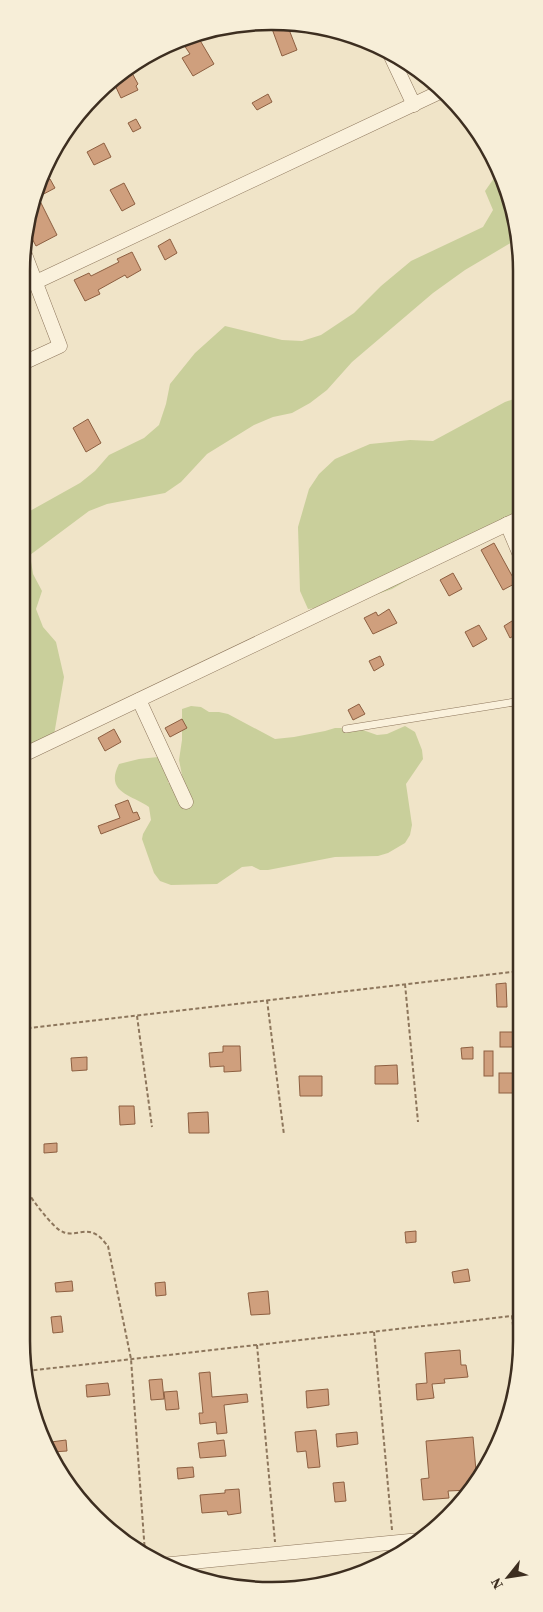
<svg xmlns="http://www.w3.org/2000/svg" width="543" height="1612" font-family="'Source Serif 4',serif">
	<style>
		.green { fill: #c9cf9b }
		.building { fill: #cf9f7d; stroke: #8d5f41 }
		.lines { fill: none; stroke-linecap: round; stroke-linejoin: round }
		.service-casing { stroke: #8d765c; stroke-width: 8 }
		.minor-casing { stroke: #8d765c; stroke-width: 15 }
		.path { stroke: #8d765c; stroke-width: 2; stroke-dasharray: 4 2.5; stroke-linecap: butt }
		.service { stroke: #faf1dc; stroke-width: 7 }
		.minor { stroke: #faf1dc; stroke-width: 14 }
		.rim { fill: none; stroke: #3d2e20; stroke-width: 2.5 }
	</style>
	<rect width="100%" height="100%" fill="#f0e4c8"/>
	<!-- green -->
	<g class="green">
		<path d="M497,174L503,175L519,238L465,270L433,293L352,362L327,390L310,403L292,413L273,417L254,425L207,454L181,482L165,493L107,504L89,511L30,555L33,574L42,591L36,609L43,627L56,642L64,677L54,735L21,760V516L80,483L95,471L109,455L144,438L159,425L166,404L170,384L195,353L225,326L282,340L302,341L321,335L354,313L381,286L411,261L483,227L493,210L485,191Z"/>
		<path d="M520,397V523L493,531L392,589L352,603L308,609L300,591L298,527L309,489L319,474L335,459L370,444L410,440L433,441L505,402Z"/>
		<path d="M191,706L201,707L209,712H219L228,714L275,739L294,737L325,731L335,728H357L377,735L387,734L405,726L415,732L422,750L423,759L406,784L412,825L410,835L405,843L388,853L378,856L335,857L268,870H260L252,866L242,867L217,884L171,885L160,881L154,873L142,839L143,834L151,820L149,807C133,795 104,793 119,764L139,759L158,757L169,774L168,783L183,780L179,760L182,740V709Z"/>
	</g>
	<!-- building -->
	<g class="building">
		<path d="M271,26L288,27L297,50L282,56Z"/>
		<path d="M198,37L214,64L193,76L182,58L190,54L184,45Z"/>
		<path d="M132,73L138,84L136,86L138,90L121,98L114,83Z"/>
		<path d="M268,94L272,102L257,110L252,103Z"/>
		<path d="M136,119L141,128L133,132L128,123Z"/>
		<path d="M104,143L111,157L94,165L87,152Z"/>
		<path d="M50,179L55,188L38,197L57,235L36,246L27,229L30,207L41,183Z"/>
		<path d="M124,183L135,204L122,211L110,190Z"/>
		<path d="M170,239L177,253L165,260L158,246Z"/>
		<path d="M132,252L141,270L127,278L125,275L98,290L100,294L85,301L74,280L89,273L91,276L119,262L117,259Z"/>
		<path d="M88,419L101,443L86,452L73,428Z"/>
		<path d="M494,543L516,583L503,590L481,550Z"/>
		<path d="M453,573L462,589L449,596L440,580Z"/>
		<path d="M389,609L397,623L373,634L364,618L376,612L378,616Z"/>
		<path d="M520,616V632L510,638L504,626Z"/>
		<path d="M479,625L487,639L473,647L465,632Z"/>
		<path d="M380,656L384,665L374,671L369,661Z"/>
		<path d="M359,704L365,714L353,720L348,710Z"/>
		<path d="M182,719L187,728L170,737L165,728Z"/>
		<path d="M114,729L121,742L105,751L98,738Z"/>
		<path d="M128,800L133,813L137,812L140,819L101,834L98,826L120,818L115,805Z"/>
		<path d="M506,983L507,1007H497L496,984Z"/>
		<rect x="500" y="1032" width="21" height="15"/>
		<path d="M223,1046H240L241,1071L224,1072V1066L210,1067L209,1053L223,1052Z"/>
		<path d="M473,1047V1059H462L461,1048Z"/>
		<rect x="484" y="1051" width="9" height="25"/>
		<path d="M87,1057V1070L72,1071L71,1058Z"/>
		<path d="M397,1065L398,1084H375V1066Z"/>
		<rect x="499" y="1073" width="22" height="20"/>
		<path d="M299,1076H322V1096H300Z"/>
		<path d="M119,1106H134L135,1124L120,1125Z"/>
		<path d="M208,1112L209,1133H189L188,1113Z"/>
		<path d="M57,1143V1152L44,1153V1144Z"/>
		<path d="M416,1231V1242L406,1243L405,1232Z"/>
		<path d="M468,1269L470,1281L454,1283L452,1272Z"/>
		<path d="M72,1281L73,1291L56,1292L55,1283Z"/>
		<path d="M165,1282L166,1295L156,1296L155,1283Z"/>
		<path d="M268,1291L270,1314L251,1315L248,1293Z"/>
		<path d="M61,1316L63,1332L53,1333L51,1317Z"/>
		<path d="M460,1350L461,1365H466L468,1377L444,1379L445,1383L432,1384L434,1398L417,1400L416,1384L427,1383L425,1353Z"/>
		<path d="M210,1372L212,1397L247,1394L248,1402L224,1405L227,1433L217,1434L216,1422L200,1424L199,1413H203L199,1373Z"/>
		<path d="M162,1379L164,1399L151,1400L149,1380Z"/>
		<path d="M108,1383L110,1395L87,1397L86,1385Z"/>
		<path d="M328,1389L329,1405L307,1408L306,1391Z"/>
		<path d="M177,1391L179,1409L166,1410L164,1392Z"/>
		<path d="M316,1430L320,1467L308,1468L306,1451L297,1452L295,1432Z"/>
		<path d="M357,1432L358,1444L337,1447L336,1434Z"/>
		<path d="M473,1437L477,1482L469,1490L448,1491L449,1498L423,1500L421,1479L429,1478L426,1441Z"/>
		<path d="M66,1440L67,1451L52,1452L51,1442Z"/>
		<path d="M224,1440L226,1456L200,1458L198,1443Z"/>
		<path d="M193,1467L194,1477L178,1479L177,1468Z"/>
		<path d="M344,1482L346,1501L335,1502L333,1483Z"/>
		<path d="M239,1489L241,1513L228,1515L227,1511L202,1513L200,1495L225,1493V1490Z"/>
	</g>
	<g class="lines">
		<!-- service casing -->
		<g class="service-casing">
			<path id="service" d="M346,729L521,701"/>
		</g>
		<!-- minor casing -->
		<g class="minor-casing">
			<g id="minor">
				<path d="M390,54L414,105"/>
				<path d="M36,282L442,91"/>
				<path d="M21,364L60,346L24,252"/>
				<path d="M507,524L520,555"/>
				<path d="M139,700L186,802"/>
				<path d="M21,756L520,518"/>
				<path d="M161,1565L420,1540"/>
			</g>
		</g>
		<!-- path -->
		<g class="path">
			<path d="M405,984L418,1122"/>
			<path d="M267,1000L284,1135"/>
			<path d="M137,1016L152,1127"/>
			<path d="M21,1029L521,971"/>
			<path d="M21,1143L23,1150L21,1173"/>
			<path d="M21,1181C26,1192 53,1229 63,1232C74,1237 86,1227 97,1235C101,1237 105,1243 108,1246L131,1359L145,1553"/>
			<path d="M374,1332L392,1530"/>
			<path d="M257,1345L275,1542"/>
			<path d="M27,1371L512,1316L518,1372"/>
		</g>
		<!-- service -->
		<use href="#service" class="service"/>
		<!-- minor -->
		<use href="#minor" class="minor"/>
	</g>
	<!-- crop -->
	<path d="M0 0H543V1612H0ZM271 30H272A241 241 0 0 1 513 271V1341A241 241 0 0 1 272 1582H271A241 241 0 0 1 30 1341V271A241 241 0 0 1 271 30Z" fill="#f7eed8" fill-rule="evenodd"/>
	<path class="rim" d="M271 30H272A241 241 0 0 1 513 271V1341A241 241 0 0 1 272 1582H271A241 241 0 0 1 30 1341V271A241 241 0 0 1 271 30Z"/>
	<!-- north arrow -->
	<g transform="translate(508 1577) rotate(240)" stroke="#f7eed8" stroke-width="4" paint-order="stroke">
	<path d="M0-4L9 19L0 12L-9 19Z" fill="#3d2e20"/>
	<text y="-8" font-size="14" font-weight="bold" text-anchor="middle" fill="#3d2e20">N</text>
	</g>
</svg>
